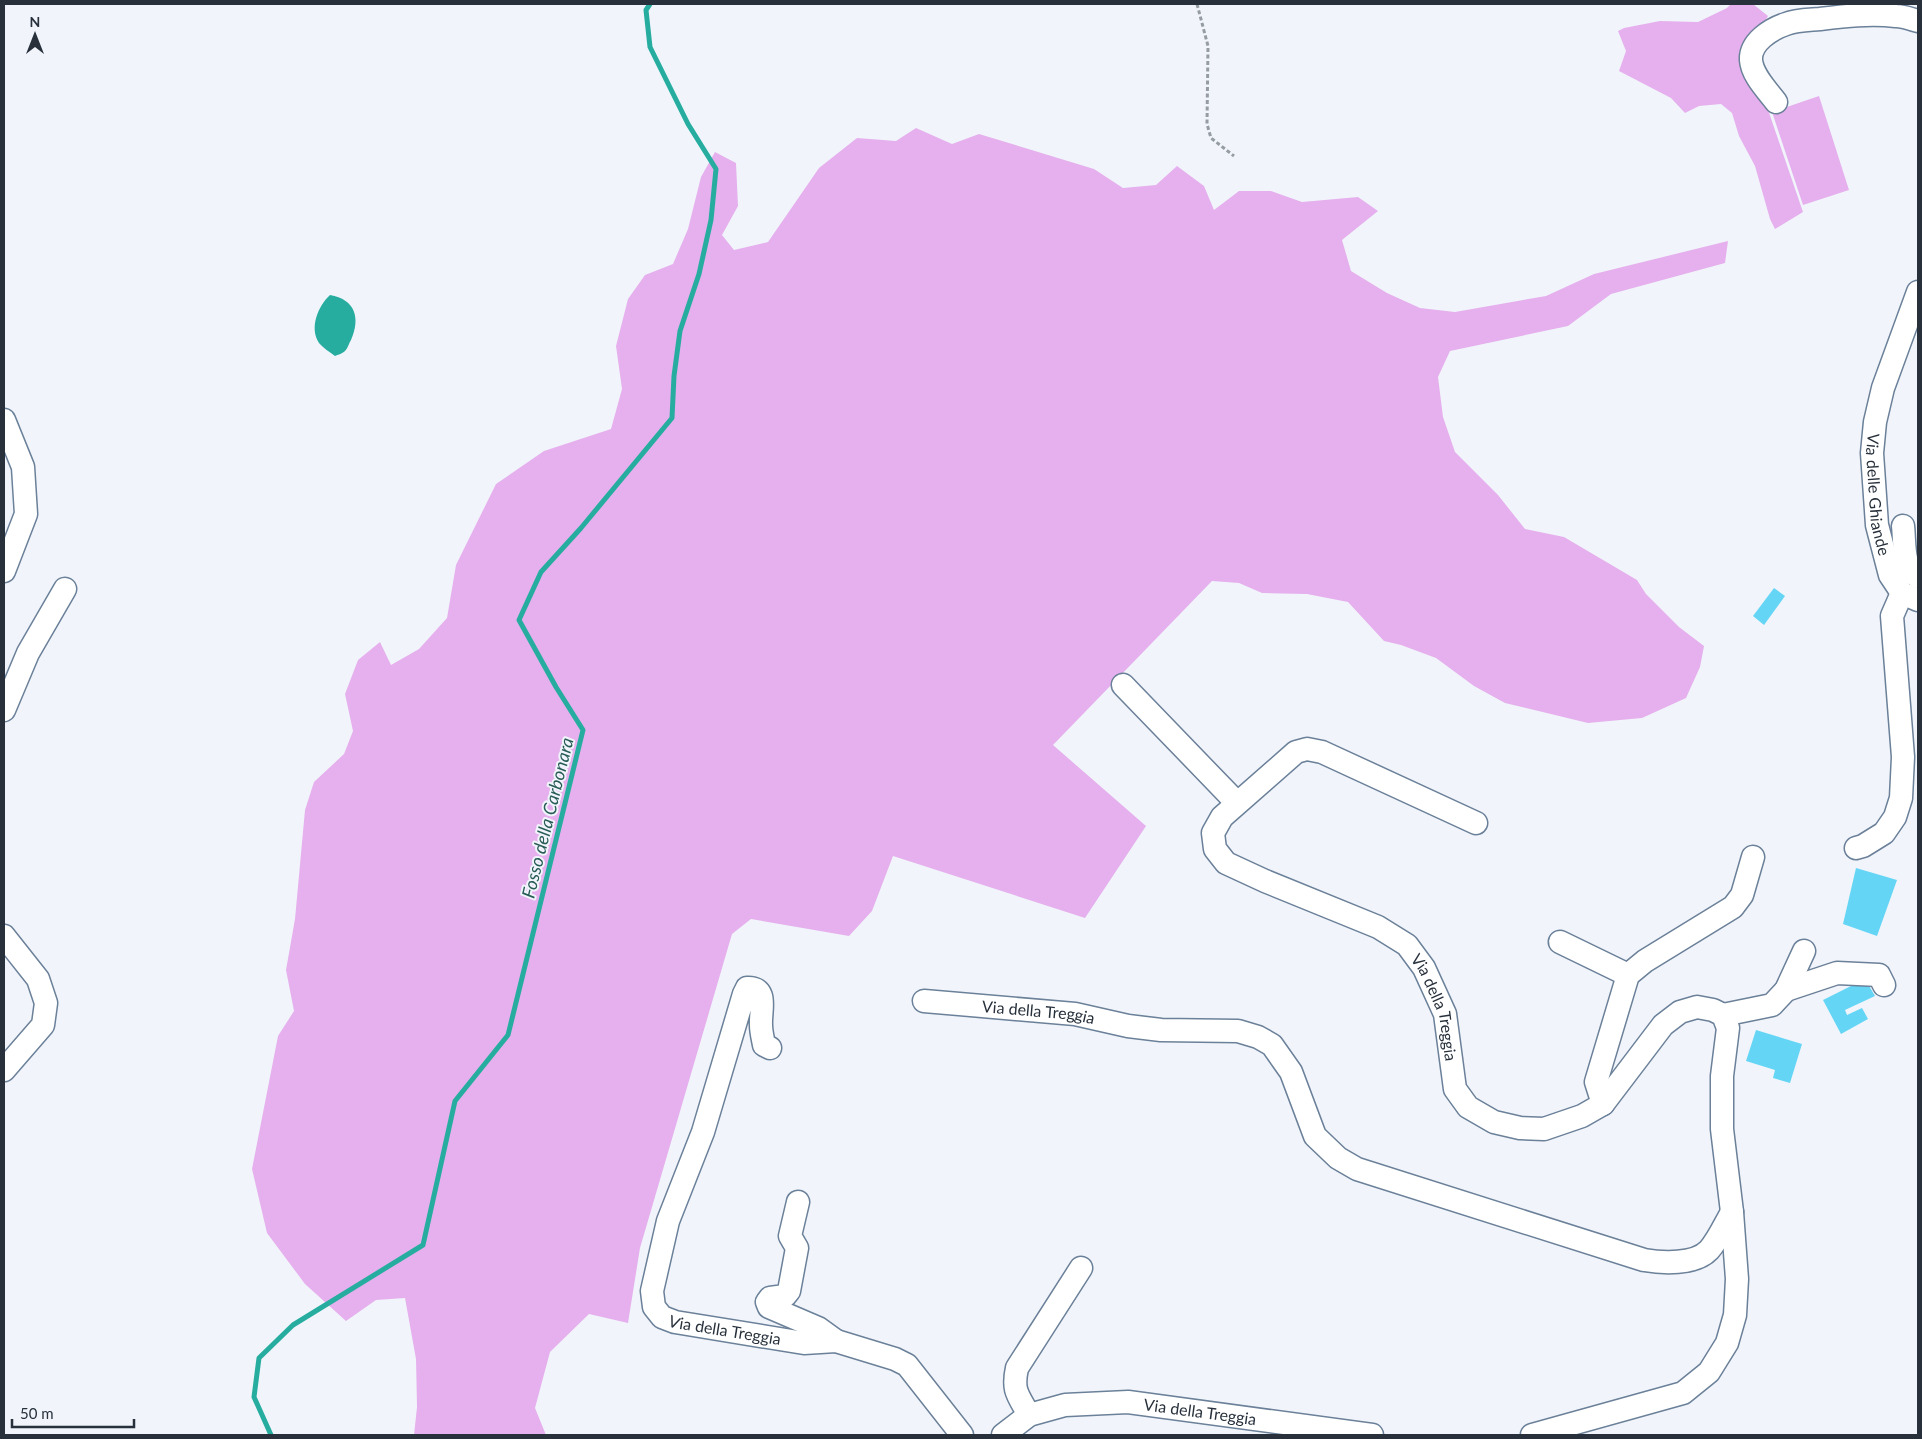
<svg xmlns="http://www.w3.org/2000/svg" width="1922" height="1439" font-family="Lato,sans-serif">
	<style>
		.green { fill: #e5b0ed }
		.water { fill: #27ada0 }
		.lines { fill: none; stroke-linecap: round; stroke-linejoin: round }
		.stream { stroke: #27ada0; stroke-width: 5 }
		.building { fill: #65d5f5 }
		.minor-casing { stroke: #6b8099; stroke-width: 25 }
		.path { stroke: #969ca4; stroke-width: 3; stroke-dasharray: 4 2.5; stroke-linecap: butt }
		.minor { stroke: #fff; stroke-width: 22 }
		.labels { text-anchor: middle; stroke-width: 4; stroke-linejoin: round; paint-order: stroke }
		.street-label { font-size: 16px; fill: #27303b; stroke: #f1f5fb }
		.water-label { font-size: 18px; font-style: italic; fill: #285c56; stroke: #f1f5fb }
	</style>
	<rect width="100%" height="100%" fill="#f1f5fb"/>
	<!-- green -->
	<g class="green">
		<path d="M1731,4H1753L1768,16L1758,33L1739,57L1764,98L1803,212L1775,229L1770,219L1755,166L1739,136L1732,113L1721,104L1699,106L1685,113L1671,98L1619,71L1626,51L1618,31L1624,28L1660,21L1698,22L1727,8Z"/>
		<path d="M1819,96L1849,190L1803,205L1772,112Z"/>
		<path d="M916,128L952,144L979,134L1094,169L1123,188L1156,185L1177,166L1204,186L1214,210L1239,191H1271L1302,202L1358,197L1378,211L1342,240L1351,271L1387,293L1420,308L1455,312L1546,296L1594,274L1728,241L1725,263L1611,294L1568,326L1450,351L1438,377L1443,417L1455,452L1498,495L1525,529L1564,537L1637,580L1646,594L1679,627L1704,646L1700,667L1686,698L1642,718L1588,723L1505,703L1474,686L1436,658L1401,645L1384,641L1348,602L1307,594L1262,593L1239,583L1212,581L1053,745L1146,826L1085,918L893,856L872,911L849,936L751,919L732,934L640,1248L628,1323L589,1314L550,1352L535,1408L546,1435H414L417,1407L416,1359L405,1298L376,1300L346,1321L305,1284L267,1233L252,1169L278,1036L294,1011L286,970L295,919L305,810L314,782L344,754L353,731L345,694L358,660L380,642L391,665L419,649L447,618L456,565L496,484L544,451L611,429L622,389L616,346L628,299L645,275L673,264L688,229L701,177L715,152L736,163L738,206L722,235L734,250L768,242L819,168L857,138L896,141Z"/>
	</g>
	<!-- water -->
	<path class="water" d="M330,295C355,299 361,318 351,340C349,343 348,348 345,351C343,353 338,355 335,356C330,352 323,348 319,343C309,328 318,306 330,295Z"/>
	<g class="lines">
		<!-- stream -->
		<path class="stream" d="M271,1435L254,1397L259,1358L293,1325L423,1245L455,1101L508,1035L583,730L556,687L519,620L541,572L581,528L672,418L674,376L680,331L699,274L711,220L716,169L688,124L650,47L646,10L650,4"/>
	</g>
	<!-- building -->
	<g class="building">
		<path d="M1774,588L1785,596L1764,625L1753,616Z"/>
		<path d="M1856,868L1897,880L1877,936L1843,924Z"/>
		<path d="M1865,979L1875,996L1845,1010L1847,1015L1862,1008L1868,1019L1841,1034L1823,1000Z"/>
		<path d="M1756,1030L1802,1044L1790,1083L1773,1078L1775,1070L1746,1061Z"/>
	</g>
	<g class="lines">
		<!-- minor casing -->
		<g class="minor-casing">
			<g id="minor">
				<path d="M1776,102C1767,90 1752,75 1751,60C1750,42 1771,29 1786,24C1796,20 1809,20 1820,19C1845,16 1870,13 1896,16C1903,16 1911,19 1918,21"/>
				<path id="s1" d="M1918,292L1883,388L1875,422L1872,453L1877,525L1890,575L1902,593L1918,600"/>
				<path d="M4,420L23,467L26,514L4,571"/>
				<path d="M1903,526C1905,543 1902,568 1918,577"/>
				<path d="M1123,685L1237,803"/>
				<path d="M4,710L28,653L65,589"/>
				<path id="s2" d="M1476,823L1322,752L1307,749L1296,752L1222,817L1213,833L1215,849L1226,863L1265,881L1378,927L1407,945L1424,968L1445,1014L1455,1089L1468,1107L1494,1122L1520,1128L1544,1129L1582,1116L1603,1104L1663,1025L1680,1012L1697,1007L1713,1010L1723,1015L1728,1028L1722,1076V1129L1732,1212L1737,1279L1735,1315L1727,1343L1709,1372L1683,1393L1532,1435"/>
				<path d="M1856,848L1863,846L1884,833L1895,817L1901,798L1903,757L1892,616L1902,593"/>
				<path d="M4,936L38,979L46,1003L43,1025L4,1070"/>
				<path d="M1560,942L1628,975"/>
				<path d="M1786,990L1837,973L1879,975L1884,985"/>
				<path id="s3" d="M924,1001L1075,1014L1128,1026L1161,1030L1238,1031L1258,1037L1272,1045L1291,1072L1315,1136L1338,1158L1357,1169L1644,1260C1662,1263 1695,1265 1709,1250C1718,1240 1725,1224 1732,1212"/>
				<path d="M1723,1015L1772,1005L1786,990L1804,951"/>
				<path id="s4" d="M770,1048L764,1045C763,1039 761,1032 761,1025C760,1011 769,987 747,988L744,994L703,1132L668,1221L652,1291L654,1307L662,1317L675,1322L804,1343L836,1341L895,1359L907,1365L962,1435"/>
				<path d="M1603,1104L1596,1082L1628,975L1645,961L1733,907L1742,895L1753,857"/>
				<path d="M798,1202L790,1236L797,1248L789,1291L785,1296L770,1298L767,1302L769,1307L818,1328L836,1341"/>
				<path d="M1029,1415C1018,1395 1012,1391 1017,1368L1081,1268"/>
				<path id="s5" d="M1003,1435L1029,1415L1065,1405L1128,1402L1372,1435"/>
			</g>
		</g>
		<!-- path -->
		<path class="path" d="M1197,4L1208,46L1207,124L1211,138L1234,156"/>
		<!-- minor -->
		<use href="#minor" class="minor"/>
	</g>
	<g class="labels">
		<!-- street labels -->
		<g class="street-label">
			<text dy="6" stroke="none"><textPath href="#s1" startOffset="210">Via delle Ghiande</textPath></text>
			<text dy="6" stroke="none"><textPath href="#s2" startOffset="616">Via della Treggia</textPath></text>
			<text dy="6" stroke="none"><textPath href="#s3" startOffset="115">Via della Treggia</textPath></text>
			<text dy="6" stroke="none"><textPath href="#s4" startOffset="485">Via della Treggia</textPath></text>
			<text dy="6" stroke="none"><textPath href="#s5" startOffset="206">Via della Treggia</textPath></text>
		</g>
		<!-- water labels -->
		<g class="water-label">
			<text transform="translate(548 818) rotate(-76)" y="6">Fosso della Carbonara</text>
		</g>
	</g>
	<!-- border -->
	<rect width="1922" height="1439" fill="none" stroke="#27303b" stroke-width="10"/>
	<!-- north arrow -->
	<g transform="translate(35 35)" stroke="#f1f5fb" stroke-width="4" paint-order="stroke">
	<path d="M0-4L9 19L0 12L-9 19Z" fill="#27303b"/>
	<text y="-8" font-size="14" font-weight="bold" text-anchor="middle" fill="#27303b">N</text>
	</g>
	<!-- scale -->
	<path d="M12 1419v8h122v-8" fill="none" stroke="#27303b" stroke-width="2.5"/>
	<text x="20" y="1419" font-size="15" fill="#27303b" stroke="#f1f5fb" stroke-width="4" paint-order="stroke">50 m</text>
</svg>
